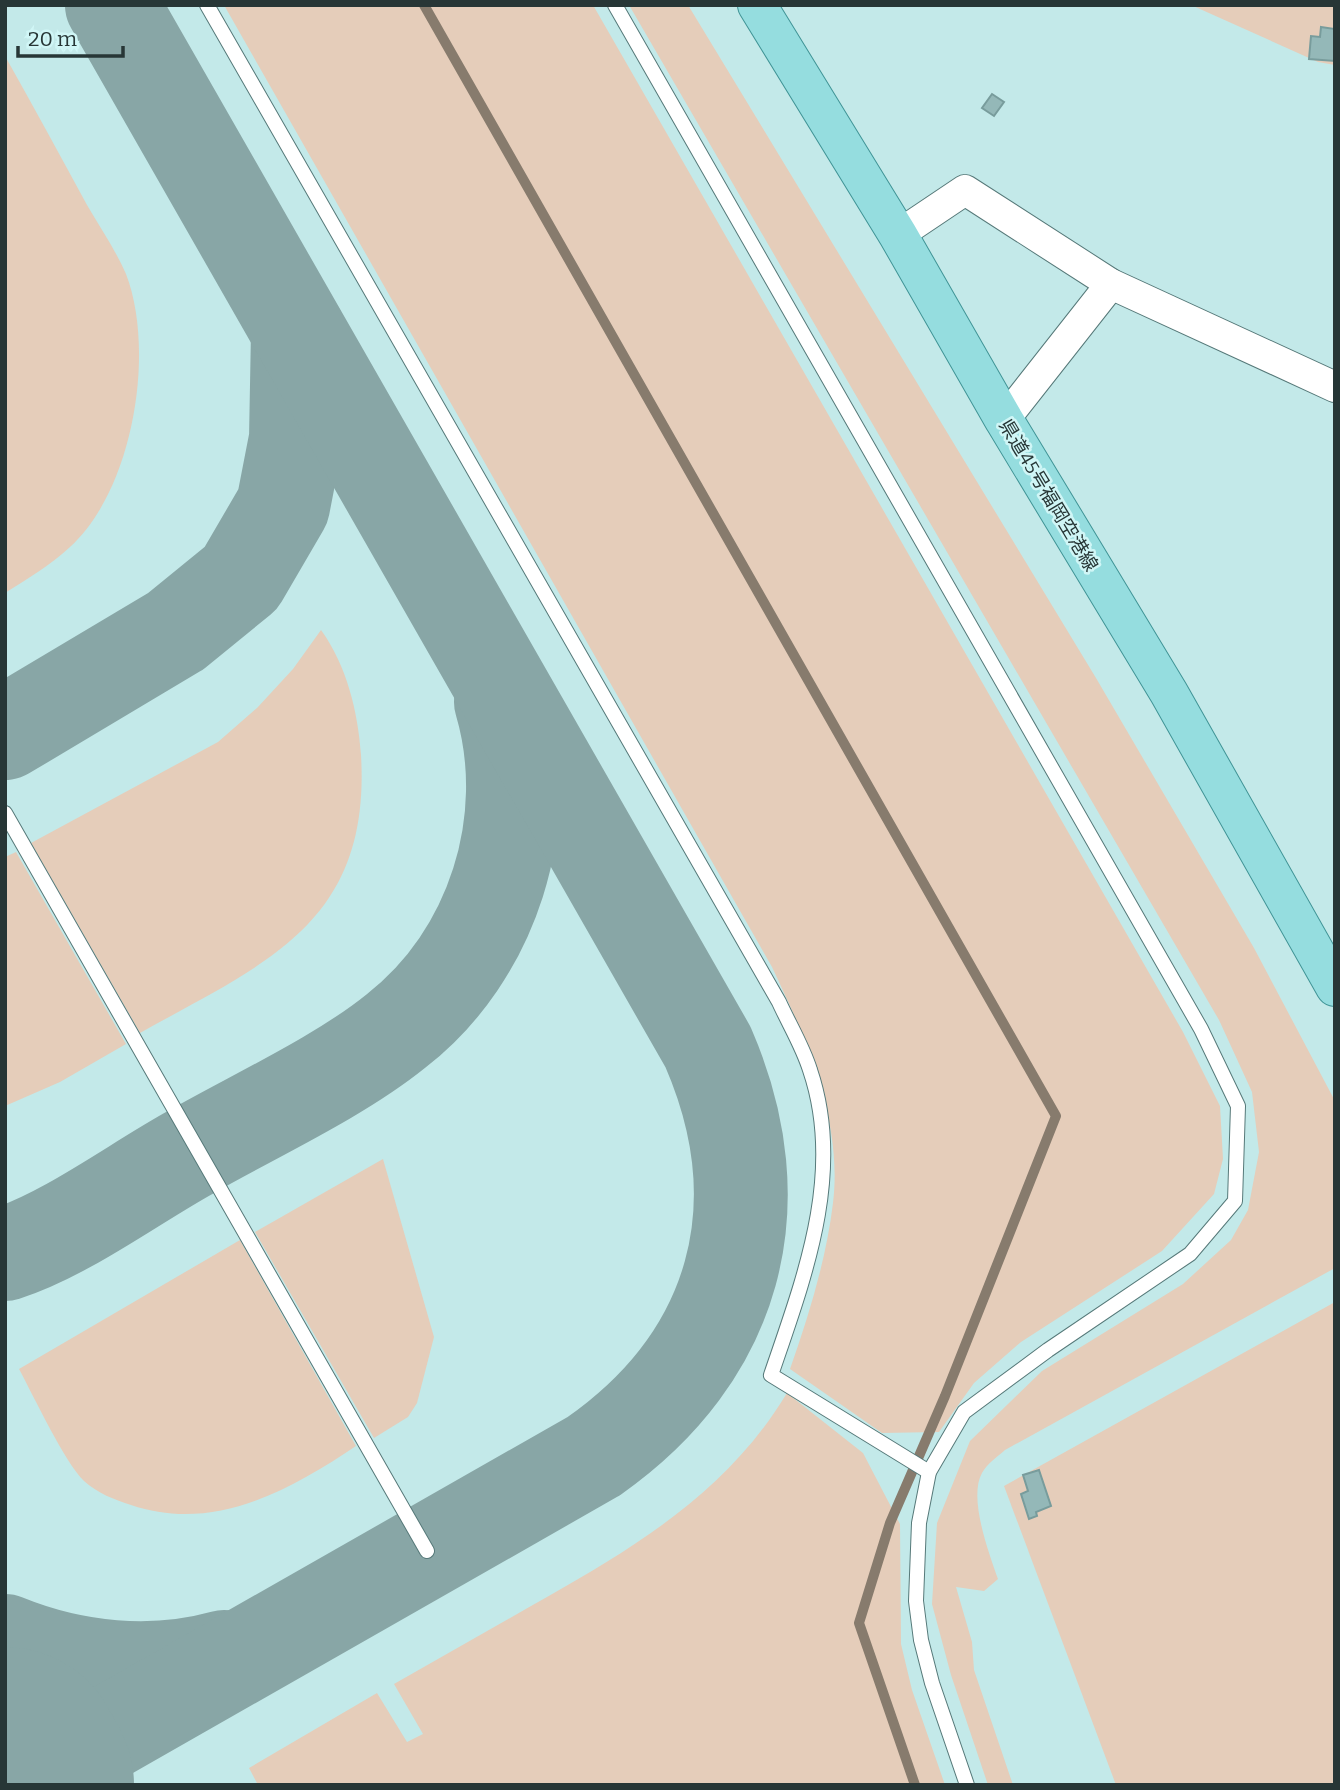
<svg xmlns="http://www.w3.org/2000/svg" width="1340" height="1790" font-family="Bitter,'Noto Sans JP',serif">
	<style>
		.green { fill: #e5cdba }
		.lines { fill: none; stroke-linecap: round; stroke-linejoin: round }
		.stream { stroke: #877b6d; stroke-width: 10 }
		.taxiway { stroke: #88a6a6; stroke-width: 94 }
		.runway { stroke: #88a6a6; stroke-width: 236 }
		.building { fill: #94b8b8; stroke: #789c9c; stroke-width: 2 }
		.lane-casing { stroke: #567979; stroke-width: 16 }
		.street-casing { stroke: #567979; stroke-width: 32 }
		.primary-casing { stroke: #409496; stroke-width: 40 }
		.lane { stroke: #fff; stroke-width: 14 }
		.street { stroke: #fff; stroke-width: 30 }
		.primary { stroke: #95dddf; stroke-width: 38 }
		.labels { text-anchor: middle; stroke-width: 5; stroke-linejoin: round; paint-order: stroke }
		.street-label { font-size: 19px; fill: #273636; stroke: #d0f6f6 }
	</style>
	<rect width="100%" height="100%" fill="#c3e9e9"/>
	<!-- green -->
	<g class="green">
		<path d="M224,5H593L1183,1032L1220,1106L1223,1159L1214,1194L1162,1251L1021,1342L974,1383L939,1432L882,1433L790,1369C809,1315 826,1260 833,1203C843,1121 806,1039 772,967Z"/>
		<path d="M629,5H688L1096,678L1254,948L1335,1101V1268L1005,1450C997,1457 987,1464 982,1473C968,1498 989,1553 998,1579L984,1591L956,1587L972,1642L974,1670L1013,1785H988L951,1675L932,1604L937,1523L970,1441L1042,1371L1183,1284L1231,1240L1248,1210L1259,1152L1252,1092L1219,1020Z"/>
		<path d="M1191,5H1335V65L1318,62Z"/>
		<path d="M5,56C33,106 60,155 87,205C100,227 116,251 126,274C156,352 133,490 70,547C51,565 27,579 5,593Z"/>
		<path d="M321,630C347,666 358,712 361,755C371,924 265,963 140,1033L31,843L218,742L257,708L293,669Z"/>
		<path d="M16,852L126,1044L60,1082L5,1106V857Z"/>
		<path d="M383,1159L434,1337L417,1403L408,1417L374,1438L255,1232Z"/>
		<path d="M240,1240L356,1446C289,1491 213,1533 131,1505C115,1500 97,1493 84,1481C65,1463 33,1395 19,1369Z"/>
		<path d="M1335,1302V1785H1116L1004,1486Z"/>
		<path d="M787,1393L863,1453L900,1524L901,1644L912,1690L945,1785H258L249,1768L377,1693L407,1742L423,1734L394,1684C445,1655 496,1626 547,1597C642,1543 729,1489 787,1393Z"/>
	</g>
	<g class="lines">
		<!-- stream -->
		<path class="stream" d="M424,5L1056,1116L945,1396L890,1523L859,1623L915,1785"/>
		<!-- taxiway -->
		<g class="taxiway">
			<path d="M5,733L176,631L241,578L283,506L296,439L298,331"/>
			<path d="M5,1254C67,1234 133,1184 191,1152C256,1115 339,1077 396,1031C493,956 536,820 501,702"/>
			<path d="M5,1641C74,1669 152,1677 224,1657"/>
			<path d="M17,1785L594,1456C736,1356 777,1206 708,1047L112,5"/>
		</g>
		<!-- runway -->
		<path class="runway" d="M5,1765L16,1785"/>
	</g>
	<!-- building -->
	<g class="building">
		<path d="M1321,27L1335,29V61L1309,59L1311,36L1320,37Z"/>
		<path d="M992,94L1004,102L994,116L982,108Z"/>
		<path d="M1039,1470L1051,1506L1036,1512L1037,1516L1029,1519L1021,1494L1028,1491L1023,1475Z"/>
	</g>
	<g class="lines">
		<!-- lane casing -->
		<g class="lane-casing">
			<g id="lane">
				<path d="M207,5L779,1002C789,1024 803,1047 810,1070C845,1173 804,1278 771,1375L929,1472"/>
				<path d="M615,5L1201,1029L1238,1106L1235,1201L1190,1254L1048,1350L964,1412L929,1472L919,1523L916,1601L921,1640L932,1683L967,1785"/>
				<path d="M5,813L427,1551"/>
			</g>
		</g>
		<!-- street casing -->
		<g class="street-casing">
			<g id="street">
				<path d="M898,235L965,190L1111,284L1335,387"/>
				<path d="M1004,420L1111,284"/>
			</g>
		</g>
		<!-- primary casing -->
		<g class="primary-casing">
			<path id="primary" d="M757,5L898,235L1004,420L1169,693L1335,987"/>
		</g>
		<!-- lane -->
		<use href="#lane" class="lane"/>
		<!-- street -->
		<use href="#street" class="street"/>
		<!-- primary -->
		<use href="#primary" class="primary"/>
	</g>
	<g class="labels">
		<!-- street labels -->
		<g class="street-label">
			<text transform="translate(1049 495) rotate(59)" y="7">県道45号福岡空港線</text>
		</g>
	</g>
	<!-- border -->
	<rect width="1340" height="1790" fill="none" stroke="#273636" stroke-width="14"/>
	<!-- scale -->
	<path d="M18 46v10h105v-10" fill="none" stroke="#273636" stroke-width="3.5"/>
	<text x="28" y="46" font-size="21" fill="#273636" stroke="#d0f6f6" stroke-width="5" paint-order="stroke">20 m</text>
</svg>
